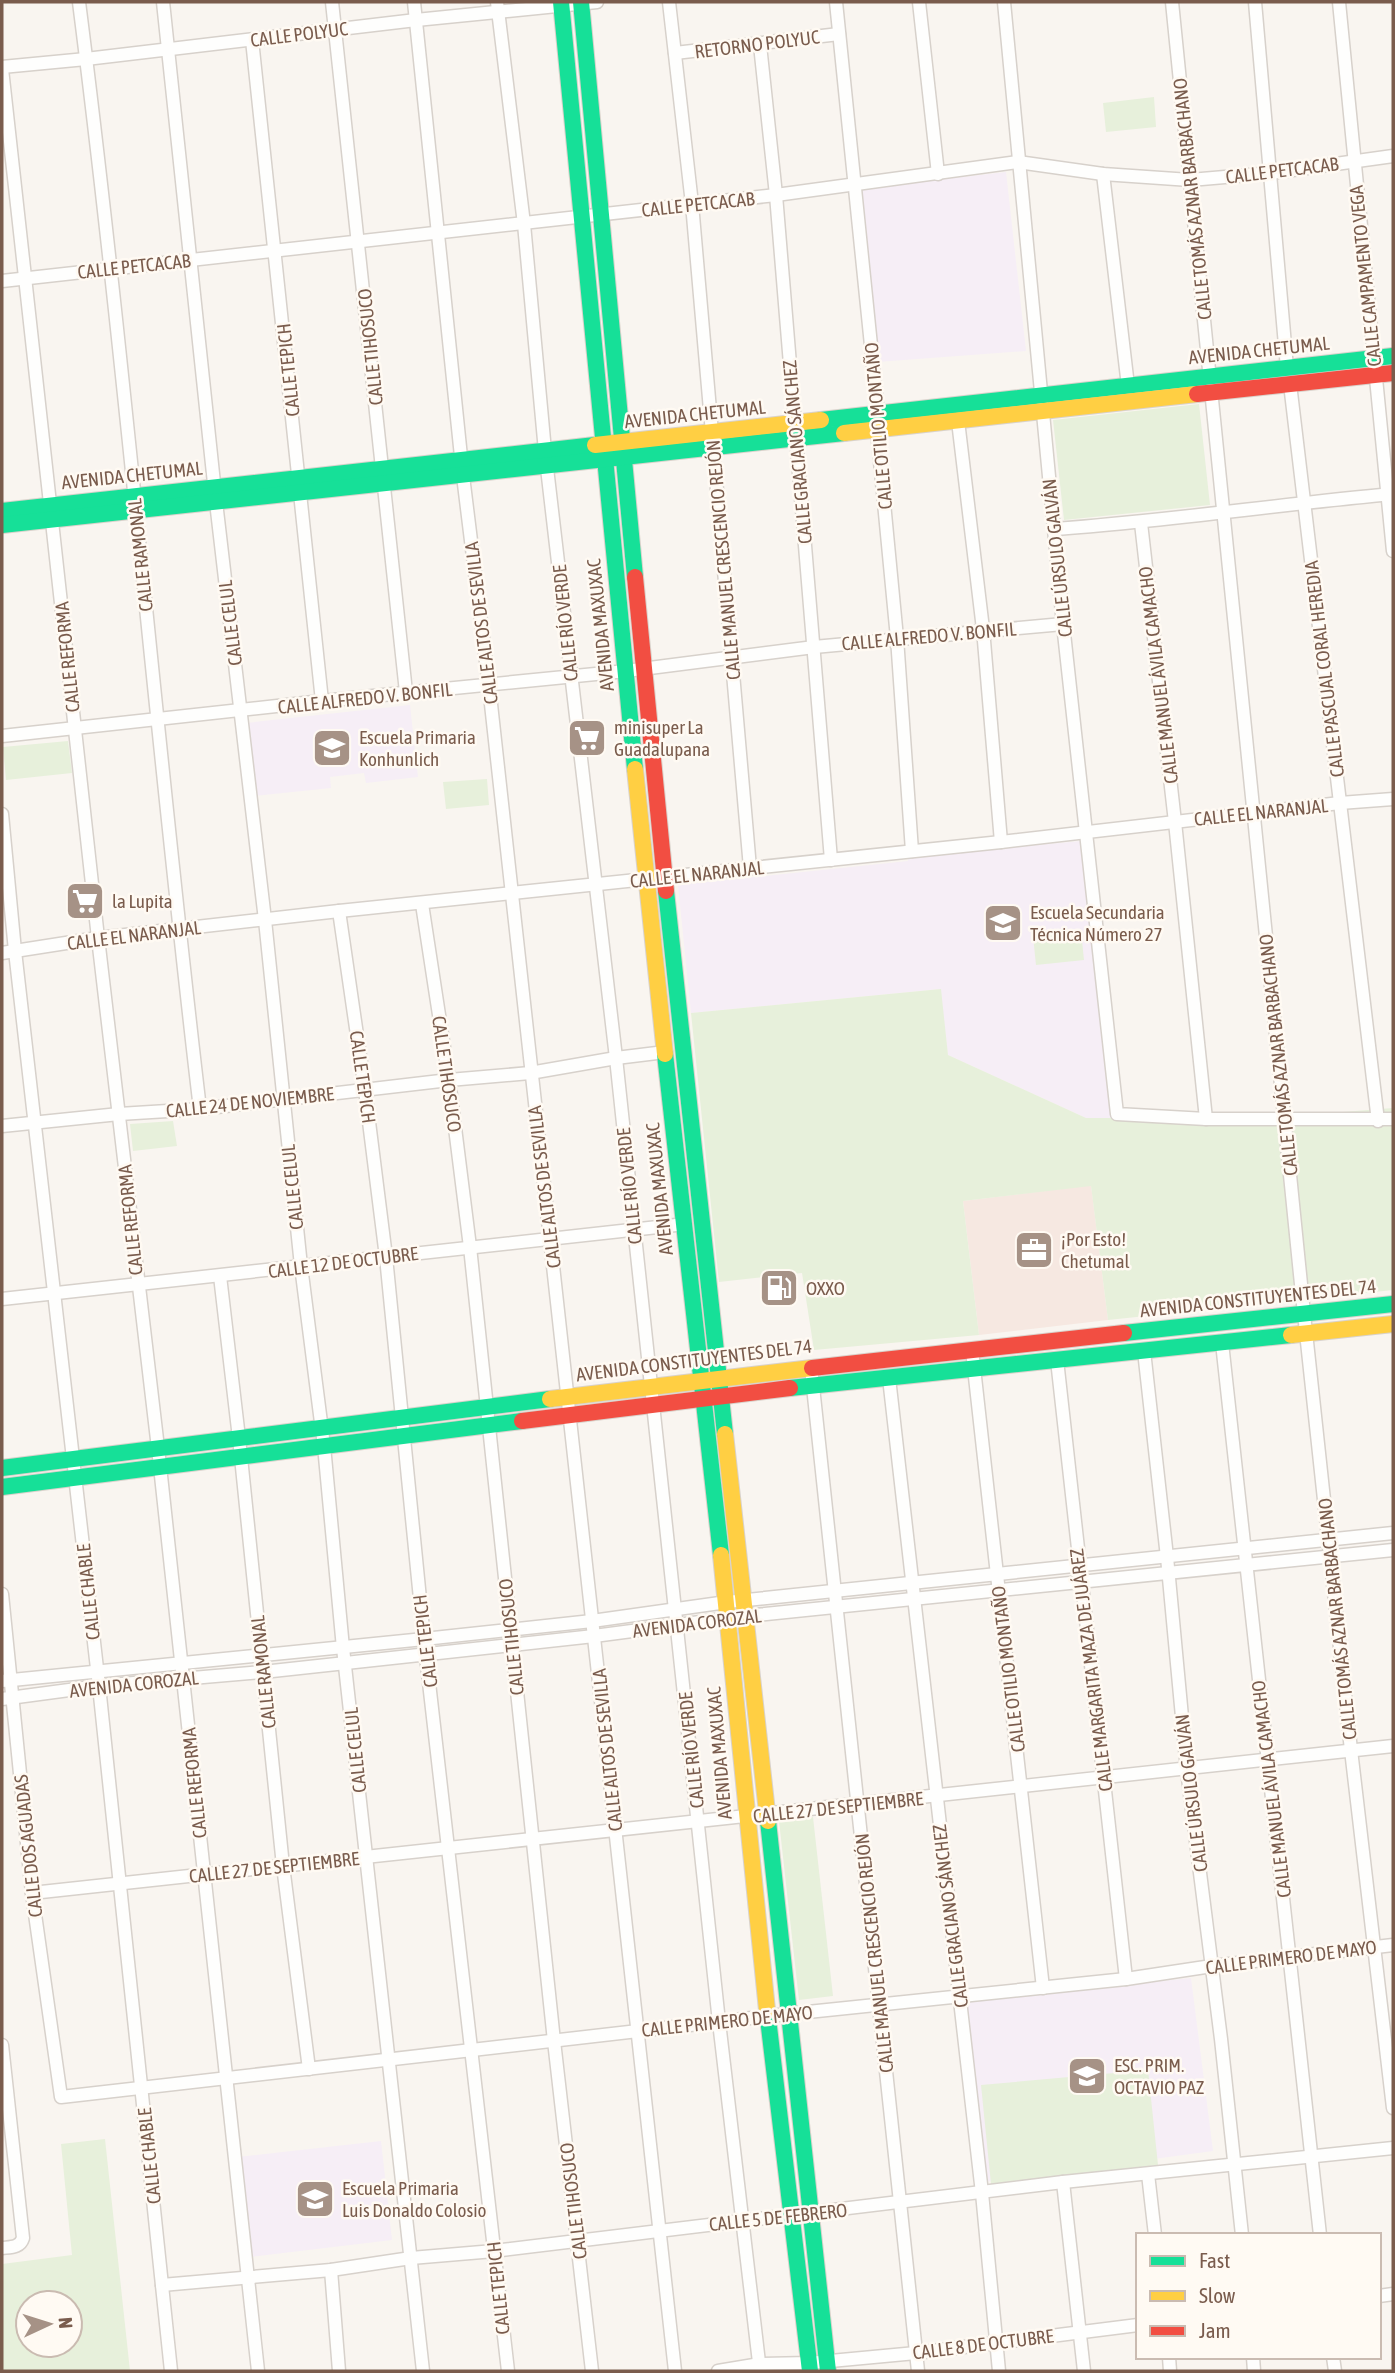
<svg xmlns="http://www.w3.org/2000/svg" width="1395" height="2373" font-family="'Asap Condensed',sans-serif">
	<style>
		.commercial { fill: #f6e8e1 }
		.education { fill: #f6eef6 }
		.green { fill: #e7f0db; fill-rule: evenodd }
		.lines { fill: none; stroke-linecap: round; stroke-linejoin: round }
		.street-casing { stroke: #d7d1cb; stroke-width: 15 }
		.fast-casing { stroke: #d9d2cb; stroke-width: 18 }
		.slow-casing { stroke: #d9d2cb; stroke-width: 18 }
		.jam-casing { stroke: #d9d2cb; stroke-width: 18 }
		.street { stroke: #fefefd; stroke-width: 12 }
		.fast { stroke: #16e098; stroke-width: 16 }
		.slow { stroke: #ffcf43; stroke-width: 16 }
		.jam { stroke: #f24e42; stroke-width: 16 }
		.labels { text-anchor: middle; stroke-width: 5; stroke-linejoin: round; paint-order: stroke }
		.street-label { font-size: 19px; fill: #7a5c4d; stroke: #fffaf3 }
		.poi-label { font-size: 19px; fill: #7a5c4d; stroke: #fffaf3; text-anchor: start }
	</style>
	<rect width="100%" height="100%" fill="#f9f5f0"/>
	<!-- commercial -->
	<path class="commercial" d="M1091,1185L1108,1320L979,1335L963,1201Z"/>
	<!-- education -->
	<g class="education">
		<path d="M1006,172L1026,351L877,362L858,189Z"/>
		<path d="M410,705L418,777L366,783L364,773L330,777L331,788L254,796L246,723Z"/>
		<path d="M1081,841L1113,1118H1086L948,1055L940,989L691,1013L678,885L908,861V857Z"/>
		<path d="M1191,1978L1213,2151L983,2182L963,2001Z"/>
		<path d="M381,2141L392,2240L249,2257L238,2157Z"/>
	</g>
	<!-- green -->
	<g class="green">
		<path d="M1154,97L1156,127L1106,132L1103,103Z"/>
		<path d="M1199,404L1210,505L1064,520L1053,420Z"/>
		<path d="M68,741L72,773L6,780L3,747Z"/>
		<path d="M487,779L489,805L446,809L443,782Z"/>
		<path d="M1081,931L1084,960L1036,965L1033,936Z"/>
		<path d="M941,989L948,1055L1086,1118H1268L1393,1108V1290L1108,1320L1091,1186L963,1201L979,1335L814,1350L802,1273L719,1282L691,1013Z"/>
		<path d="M173,1121L177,1146L133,1151L130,1124Z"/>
		<path d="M813,1817L833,1996L799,2000L779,1821Z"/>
		<path d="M1148,2070L1158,2165L991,2184L981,2085Z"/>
		<path d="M105,2139L130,2371H2V2264L72,2255L61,2144ZM28,2303H70V2345H28Z"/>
	</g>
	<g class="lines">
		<!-- street casing -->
		<g class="street-casing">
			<g id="street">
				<path d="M79,2C126,370 156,740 200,1109"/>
				<path d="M163,2L216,502L265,920L301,1266L324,1446L343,1648L423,2371"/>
				<path d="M332,2L406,692"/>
				<path d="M414,2L463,476L489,686L675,2371"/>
				<path d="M497,2L524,224L545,451L616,1058L719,2022L760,2371"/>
				<path d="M669,2L692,204L750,868"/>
				<path d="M836,2L878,414L877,430L897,638L912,851"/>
				<path d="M919,2L938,174"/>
				<path d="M1004,2L1063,624L1117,1114L1206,1119H1393"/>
				<path d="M1172,2L1304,1314L1351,1750L1393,2108"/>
				<path d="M1255,2L1287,368"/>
				<path d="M1339,2L1393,551"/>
				<path d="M252,40L322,701"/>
				<path d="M760,45L776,195L831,860"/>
				<path d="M675,53L839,34"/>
				<path d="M2,67L86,59L416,20L597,2"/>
				<path d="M2,69L98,938L158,1448L258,2371"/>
				<path d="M1103,174L1128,386"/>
				<path d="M2,281L776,195L1018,162L1103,174L1190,180L1271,173L1393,156"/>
				<path d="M1290,384L1378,1121"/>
				<path d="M958,421L983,629L1001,842"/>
				<path d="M1141,523L1175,822L1206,1119"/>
				<path d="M1054,529C1168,521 1280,504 1393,494"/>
				<path d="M2,736L322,701L626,671L814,647L1063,624"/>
				<path d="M2,814L15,951L99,1686L171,2371"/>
				<path d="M422,904L449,1080L470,1247L554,2041L592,2371"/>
				<path d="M339,911L365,1090L386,1257L424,1639L508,2371"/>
				<path d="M2,953L98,938L339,911L1001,842L1340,803L1393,799"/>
				<path d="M2,1126L119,1114L200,1109L449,1080L530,1073L616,1058L665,1052"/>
				<path d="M220,1276L239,1438L283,1866L309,2069"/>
				<path d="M2,1299L685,1224"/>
				<path d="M1222,1343C1252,1640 1290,1937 1320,2235"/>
				<path d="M972,1350L1043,1988"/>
				<path d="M1144,1351L1167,1557L1187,1770L1221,2039L1242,2235"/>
				<path d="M1057,1360L1126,1979"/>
				<path d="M811,1368L918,2371"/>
				<path d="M889,1378L982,2193L999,2371"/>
				<path d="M2,1594L32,1893L61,2097L769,2016L1126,1979L1212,1966L1393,1945"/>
				<path d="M2,1681L424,1639L592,1621L727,1602L1393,1533"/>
				<path d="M2,1699L99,1686L263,1672L594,1636L746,1616L1393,1550"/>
				<path d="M32,1893L1393,1746"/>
				<path d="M2,2045L23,2238C20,2248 10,2247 2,2248"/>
				<path d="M1148,2174L1155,2235"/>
				<path d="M1063,2182L1084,2371"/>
				<path d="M331,2270L339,2371"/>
				<path d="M162,2285L331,2270L411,2258L494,2251L1063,2182L1393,2148"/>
				<path d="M1379,2296L1393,2294"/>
				<path d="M1169,2357L1170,2371"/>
				<path d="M1253,2357L1254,2371"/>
				<path d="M1333,2357L1335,2371"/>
				<path d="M718,2371L760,2364L809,2363L916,2353L1138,2325"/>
			</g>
		</g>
		<!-- fast casing -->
		<g class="fast-casing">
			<g id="fast">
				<path d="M561,2L635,769"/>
				<path d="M581,2L635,577"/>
				<path d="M821,420L1393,356"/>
				<path d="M2,511L595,445"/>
				<path d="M2,525L844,433"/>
				<path d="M666,891L725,1434"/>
				<path d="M665,1054L721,1555"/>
				<path d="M1124,1333L1393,1304"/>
				<path d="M790,1388L1291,1335"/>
				<path d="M2,1468L550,1399"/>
				<path d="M2,1487L522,1421"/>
				<path d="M768,1821L828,2371"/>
				<path d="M767,2010L810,2371"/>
			</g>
		</g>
		<!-- slow casing -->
		<g class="slow-casing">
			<g id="slow">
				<path d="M844,433L1197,394"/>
				<path d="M595,445L821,420"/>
				<path d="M635,769L665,1054"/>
				<path d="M1291,1335L1393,1324"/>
				<path d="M550,1399L812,1368"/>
				<path d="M725,1434L768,1821"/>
				<path d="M721,1555L767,2010"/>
			</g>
		</g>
		<!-- jam casing -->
		<g class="jam-casing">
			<g id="jam">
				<path d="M1197,394L1393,373"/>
				<path d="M635,577L666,891"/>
				<path d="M812,1368L1124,1333"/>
				<path d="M522,1421L790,1388"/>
			</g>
		</g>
		<!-- street -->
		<use href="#street" class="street"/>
		<!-- fast -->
		<use href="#fast" class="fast"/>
		<!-- slow -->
		<use href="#slow" class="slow"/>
		<!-- jam -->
		<use href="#jam" class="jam"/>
	</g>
	<!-- icons -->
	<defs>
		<g id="supermarket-square" transform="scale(2.0125)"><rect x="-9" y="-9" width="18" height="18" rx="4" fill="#a69286" stroke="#fffaf3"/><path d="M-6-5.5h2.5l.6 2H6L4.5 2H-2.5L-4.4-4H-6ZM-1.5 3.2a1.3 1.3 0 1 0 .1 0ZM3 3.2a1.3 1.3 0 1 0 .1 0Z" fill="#fff"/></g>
		<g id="school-square" transform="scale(2.0125)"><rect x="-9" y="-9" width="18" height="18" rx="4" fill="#a69286" stroke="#fffaf3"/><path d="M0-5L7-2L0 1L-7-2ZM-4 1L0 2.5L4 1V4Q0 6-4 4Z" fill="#fff"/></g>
		<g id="office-square" transform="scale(2.0125)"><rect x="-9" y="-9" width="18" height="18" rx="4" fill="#a69286" stroke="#fffaf3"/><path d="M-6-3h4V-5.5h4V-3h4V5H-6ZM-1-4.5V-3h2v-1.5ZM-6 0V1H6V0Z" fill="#fff"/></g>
		<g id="fuel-square" transform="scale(2.0125)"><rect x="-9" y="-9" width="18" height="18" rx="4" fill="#a69286" stroke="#fffaf3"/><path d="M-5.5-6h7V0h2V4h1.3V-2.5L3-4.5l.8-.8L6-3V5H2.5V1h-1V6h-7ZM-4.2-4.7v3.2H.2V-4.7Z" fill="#fff"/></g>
	</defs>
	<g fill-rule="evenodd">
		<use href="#supermarket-square" x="587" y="738"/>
		<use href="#school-square" x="332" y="748"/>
		<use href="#supermarket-square" x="85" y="901"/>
		<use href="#school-square" x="1003" y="923"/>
		<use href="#office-square" x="1034" y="1250"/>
		<use href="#fuel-square" x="779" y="1288"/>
		<use href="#school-square" x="1087" y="2076"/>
		<use href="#school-square" x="315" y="2199"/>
	</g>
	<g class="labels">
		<!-- street labels -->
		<g class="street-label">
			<text transform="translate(299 34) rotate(-7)" y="7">CALLE POLYUC</text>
			<text transform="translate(757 44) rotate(-7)" y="7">RETORNO POLYUC</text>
			<text transform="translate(1282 170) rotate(-7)" y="7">CALLE PETCACAB</text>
			<text transform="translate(1192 199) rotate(-96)" y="7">CALLE TOMÁS AZNAR BARBACHANO</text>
			<text transform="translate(698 204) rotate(-6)" y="7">CALLE PETCACAB</text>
			<text transform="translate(134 266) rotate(-6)" y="7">CALLE PETCACAB</text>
			<text transform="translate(1365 276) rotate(-96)" y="7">CALLE CAMPAMENTO VEGA</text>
			<text transform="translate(370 347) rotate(-96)" y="7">CALLE TIHOSUCO</text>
			<text transform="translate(1259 350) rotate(-6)" y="7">AVENIDA CHETUMAL</text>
			<text transform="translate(288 370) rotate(-96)" y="7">CALLE TEPICH</text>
			<text transform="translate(695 414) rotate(-6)" y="7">AVENIDA CHETUMAL</text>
			<text transform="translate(878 426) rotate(-95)" y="7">CALLE OTILIO MONTAÑO</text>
			<text transform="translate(797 452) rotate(-95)" y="7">CALLE GRACIANO SÁNCHEZ</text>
			<text transform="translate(132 475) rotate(-6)" y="7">AVENIDA CHETUMAL</text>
			<text transform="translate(140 555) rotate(-96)" y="7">CALLE RAMONAL</text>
			<text transform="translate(1057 558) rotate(-96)" y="7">CALLE ÚRSULO GALVÁN</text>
			<text transform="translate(723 560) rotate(-95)" y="7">CALLE MANUEL CRESCENCIO REJÓN</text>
			<text transform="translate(230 623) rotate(-97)" y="7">CALLE CELUL</text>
			<text transform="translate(481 623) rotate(-97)" y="7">CALLE ALTOS DE SEVILLA</text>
			<text transform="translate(565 623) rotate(-96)" y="7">CALLE RÍO VERDE</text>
			<text transform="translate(600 625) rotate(-96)" y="7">AVENIDA MAXUXAC</text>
			<text transform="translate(929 636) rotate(-5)" y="7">CALLE ALFREDO V. BONFIL</text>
			<text transform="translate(67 657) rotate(-96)" y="7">CALLE REFORMA</text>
			<text transform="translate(1324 669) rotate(-97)" y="7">CALLE PASCUAL CORAL HEREDIA</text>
			<text transform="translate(1158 675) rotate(-97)" y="7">CALLE MANUEL ÁVILA CAMACHO</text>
			<text transform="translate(365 698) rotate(-6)" y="7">CALLE ALFREDO V. BONFIL</text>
			<text transform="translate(1261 812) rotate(-6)" y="7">CALLE EL NARANJAL</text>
			<text transform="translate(697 874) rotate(-6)" y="7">CALLE EL NARANJAL</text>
			<text transform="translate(134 935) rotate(-7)" y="7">CALLE EL NARANJAL</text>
			<text transform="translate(1278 1055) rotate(-96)" y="7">CALLE TOMÁS AZNAR BARBACHANO</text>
			<text transform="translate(447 1074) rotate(82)" y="7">CALLE TIHOSUCO</text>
			<text transform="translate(363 1077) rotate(82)" y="7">CALLE TEPICH</text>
			<text transform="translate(250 1102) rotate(-6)" y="7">CALLE 24 DE NOVIEMBRE</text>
			<text transform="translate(629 1186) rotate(-96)" y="7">CALLE RÍO VERDE</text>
			<text transform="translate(292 1187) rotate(-96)" y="7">CALLE CELUL</text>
			<text transform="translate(544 1187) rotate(-97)" y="7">CALLE ALTOS DE SEVILLA</text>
			<text transform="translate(659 1189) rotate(-96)" y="7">AVENIDA MAXUXAC</text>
			<text transform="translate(130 1220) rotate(-96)" y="7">CALLE REFORMA</text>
			<text transform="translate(343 1262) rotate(-7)" y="7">CALLE 12 DE OCTUBRE</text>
			<text transform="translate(1258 1298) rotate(-6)" y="7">AVENIDA CONSTITUYENTES DEL 74</text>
			<text transform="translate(694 1360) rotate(-7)" y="7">AVENIDA CONSTITUYENTES DEL 74</text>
			<text transform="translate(88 1592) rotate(-96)" y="7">CALLE CHABLE</text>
			<text transform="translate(1337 1619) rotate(-96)" y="7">CALLE TOMÁS AZNAR BARBACHANO</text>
			<text transform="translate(697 1623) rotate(-7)" y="7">AVENIDA COROZAL</text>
			<text transform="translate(511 1637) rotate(-96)" y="7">CALLE TIHOSUCO</text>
			<text transform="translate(425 1641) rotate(-97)" y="7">CALLE TEPICH</text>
			<text transform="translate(1008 1669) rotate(-97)" y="7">CALLE OTILIO MONTAÑO</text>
			<text transform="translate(1091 1670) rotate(-97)" y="7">CALLE MARGARITA MAZA DE JUÁREZ</text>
			<text transform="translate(263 1672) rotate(-96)" y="7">CALLE RAMONAL</text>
			<text transform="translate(134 1684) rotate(-6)" y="7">AVENIDA COROZAL</text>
			<text transform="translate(355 1750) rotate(-96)" y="7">CALLE CELUL</text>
			<text transform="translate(607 1750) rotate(-96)" y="7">CALLE ALTOS DE SEVILLA</text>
			<text transform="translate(691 1750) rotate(-96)" y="7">CALLE RÍO VERDE</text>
			<text transform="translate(719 1753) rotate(-95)" y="7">AVENIDA MAXUXAC</text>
			<text transform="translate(194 1783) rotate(-96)" y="7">CALLE REFORMA</text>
			<text transform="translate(1271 1789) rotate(-97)" y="7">CALLE MANUEL ÁVILA CAMACHO</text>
			<text transform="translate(1191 1793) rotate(-97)" y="7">CALLE ÚRSULO GALVÁN</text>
			<text transform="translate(838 1807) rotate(-6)" y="7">CALLE 27 DE SEPTIEMBRE</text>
			<text transform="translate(28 1846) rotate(-96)" y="7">CALLE DOS AGUADAS</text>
			<text transform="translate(274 1867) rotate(-6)" y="7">CALLE 27 DE SEPTIEMBRE</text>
			<text transform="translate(950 1916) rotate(-97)" y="7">CALLE GRACIANO SÁNCHEZ</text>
			<text transform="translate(874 1953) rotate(-96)" y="7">CALLE MANUEL CRESCENCIO REJÓN</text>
			<text transform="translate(1291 1957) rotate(-7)" y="7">CALLE PRIMERO DE MAYO</text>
			<text transform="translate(727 2021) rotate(-6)" y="7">CALLE PRIMERO DE MAYO</text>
			<text transform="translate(149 2156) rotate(-96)" y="7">CALLE CHABLE</text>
			<text transform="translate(573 2201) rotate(-97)" y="7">CALLE TIHOSUCO</text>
			<text transform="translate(778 2217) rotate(-6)" y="7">CALLE 5 DE FEBRERO</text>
			<text transform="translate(498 2288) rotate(-96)" y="7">CALLE TEPICH</text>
			<text transform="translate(983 2344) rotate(-7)" y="7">CALLE 8 DE OCTUBRE</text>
		</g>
		<!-- poi labels -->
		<g class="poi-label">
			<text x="614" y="734">minisuper La<tspan x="614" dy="22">Guadalupana</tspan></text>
			<text x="359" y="744">Escuela Primaria<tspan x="359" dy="22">Konhunlich</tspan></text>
			<text x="112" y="908">la Lupita</text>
			<text x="1030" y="919">Escuela Secundaria<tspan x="1030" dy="22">Técnica Número 27</tspan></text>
			<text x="1061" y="1246">¡Por Esto!<tspan x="1061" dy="22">Chetumal</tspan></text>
			<text x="806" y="1295">OXXO</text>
			<text x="1114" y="2072">ESC. PRIM.<tspan x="1114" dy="22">OCTAVIO PAZ</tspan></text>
			<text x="342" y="2195">Escuela Primaria<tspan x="342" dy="22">Luis Donaldo Colosio</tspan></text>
		</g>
	</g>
	<!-- border -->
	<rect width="1395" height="2373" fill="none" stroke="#7a5c4d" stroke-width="7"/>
	<!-- legend -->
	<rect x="1136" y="2233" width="245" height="126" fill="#fffaf3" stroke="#cabbb1" stroke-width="2"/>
	<rect x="1150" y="2256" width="35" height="10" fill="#16e098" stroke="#cabbb1" stroke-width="2"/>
	<text x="1199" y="2268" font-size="21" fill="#7a5c4d">Fast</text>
	<rect x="1150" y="2291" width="35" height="10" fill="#ffcf43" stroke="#cabbb1" stroke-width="2"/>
	<text x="1199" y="2303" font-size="21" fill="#7a5c4d">Slow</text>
	<rect x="1150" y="2326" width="35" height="10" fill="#f24e42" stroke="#cabbb1" stroke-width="2"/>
	<text x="1199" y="2338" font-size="21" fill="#7a5c4d">Jam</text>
	<!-- north arrow -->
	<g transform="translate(49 2324) rotate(86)"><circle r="33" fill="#fffaf3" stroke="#cabbb1" stroke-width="2"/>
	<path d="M0-5L12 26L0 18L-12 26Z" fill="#a69286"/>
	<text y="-10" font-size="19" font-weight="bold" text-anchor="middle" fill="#7a5c4d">N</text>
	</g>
</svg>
